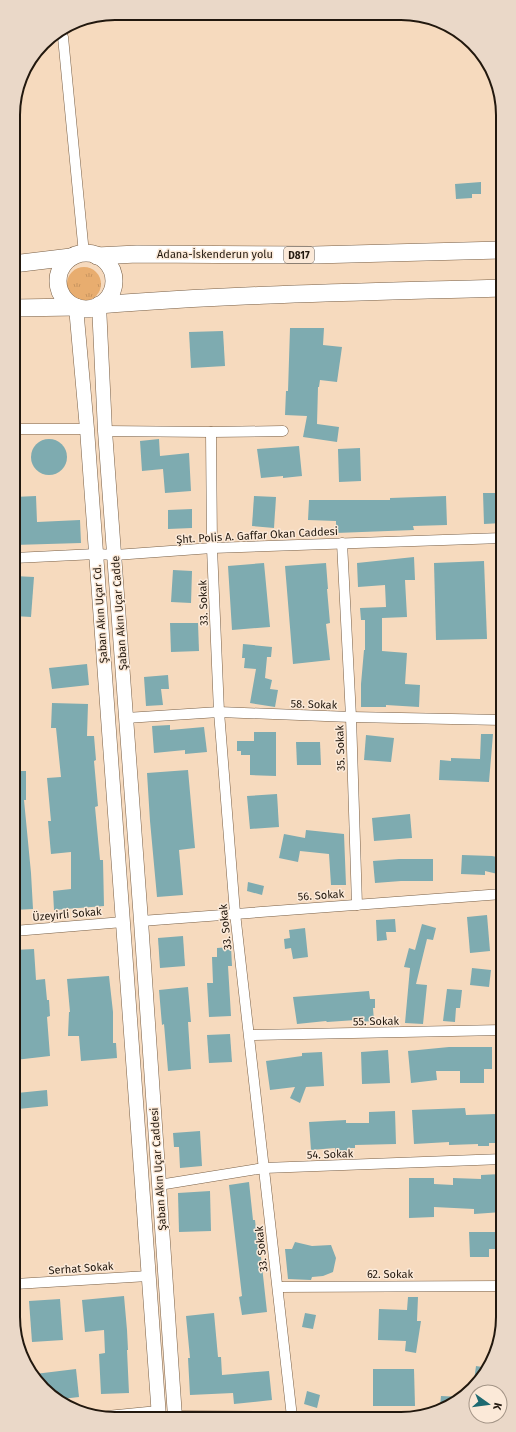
<svg xmlns="http://www.w3.org/2000/svg" width="516" height="1432" font-family="'Fira Sans',sans-serif">
	<style>
		.grass { fill: url(#grass-tufts) }
		.building { fill: #7eabb0 }
		.lines { fill: none; stroke-linecap: round; stroke-linejoin: round }
		.minor-casing { stroke: #785f46; stroke-width: 11 }
		.secondary-casing { stroke: #785f46; stroke-width: 15 }
		.trunk-casing { stroke: #785f46; stroke-width: 18 }
		.minor { stroke: #fff; stroke-width: 10 }
		.secondary { stroke: #fff; stroke-width: 14 }
		.trunk { stroke: #fff; stroke-width: 17 }
		.labels { text-anchor: middle; stroke-width: 3; stroke-linejoin: round; paint-order: stroke }
		.shield { fill: #fbe9d8; stroke: #63574b; stroke-width: 1 }
		.shield-label { font-size: 10px; font-weight: bold; fill: #22180e }
		.street-label { font-size: 11px; fill: #22180e; stroke: #fbe9d8 }
		.rim { fill: none; stroke: #22180e; stroke-width: 2 }
	</style>
	<defs>
		<pattern id="grass-tufts" width="24" height="20" patternUnits="userSpaceOnUse"><rect width="24" height="20" fill="#e8ad6f"/><path d="M3 7l-1-3M5 7V3M7 7l1-3M15 17l-1-3M17 17v-4M19 17l1-3" fill="none" stroke="#c7945f"/></pattern>
	</defs>
	<rect width="100%" height="100%" fill="#f6dabe"/>
	<!-- grass -->
	<circle class="grass" cx="84" cy="284" r="17"/>
	<!-- building -->
	<g class="building">
		<path d="M481,182V194H472V198L456,199L455,184Z"/>
		<path d="M290,328H324L323,345L342,347L337,382L320,380L319,387H318L317,424L339,427L337,442L303,437L307,416L285,415L286,391H288Z"/>
		<path d="M223,331L225,366L191,368L189,332Z"/>
		<path d="M159,439L160,456L189,453L191,491L165,493L163,469L142,471L140,441Z"/>
		<circle cx="49" cy="457" r="18"/>
		<path d="M299,446L302,476L283,478V476L261,478L257,449Z"/>
		<path d="M360,448L361,481L339,482L338,449Z"/>
		<path d="M483,493H502V523L484,524Z"/>
		<path d="M36,496L37,522L80,520L81,543L14,545V497Z"/>
		<path d="M254,496L276,497L274,528L252,526Z"/>
		<path d="M446,496L447,525L413,526L414,530L336,533V521L308,520L309,500H390V498Z"/>
		<path d="M192,509V528L168,529V510Z"/>
		<path d="M414,557L415,580H405L407,617L382,618V651L407,653L405,684L420,685L419,707L386,705V707H361V684L364,650H365V620H361L360,608L386,607L385,585L358,587L357,563Z"/>
		<path d="M484,561L487,639L436,640L434,563Z"/>
		<path d="M264,563L270,627L232,630L228,566Z"/>
		<path d="M326,563L328,589H327L330,623L326,624L330,660L293,664L285,566Z"/>
		<path d="M173,570L192,571L191,603L171,602Z"/>
		<path d="M14,576L34,577L31,617L14,616Z"/>
		<path d="M170,623H198L199,651L171,652Z"/>
		<path d="M243,644L272,647L271,657H267L265,678L272,680L270,689L278,690L275,707L250,703L256,669L244,668L245,658H242Z"/>
		<path d="M87,664L89,685L52,689L49,668Z"/>
		<path d="M168,675L169,689H161L163,705L146,706L144,677Z"/>
		<path d="M52,703L88,704L87,736H94L96,760L94,761L98,806L95,807L100,860H103L104,906L54,910L53,891L71,889V852L51,854L48,821H51L47,778L61,777L56,728H51Z"/>
		<path d="M170,725V730L204,727L207,752L185,754V750L154,753L152,726Z"/>
		<path d="M254,732H276V776L250,775V755H241V751H237V741H254Z"/>
		<path d="M481,734H493L489,782L439,780L440,760L451,761V758L480,759Z"/>
		<path d="M366,735L394,738L391,762L364,760Z"/>
		<path d="M296,742H320L321,765H297Z"/>
		<path d="M188,770L195,848L179,850L183,895L157,897L150,821L147,773Z"/>
		<path d="M14,771H26V800H24L31,873L33,909L14,910Z"/>
		<path d="M277,794L279,827L250,829L247,796Z"/>
		<path d="M410,814L412,838L374,841L372,818Z"/>
		<path d="M306,830L344,834L346,885H331L329,854L300,851L298,862L279,858L284,834L305,838Z"/>
		<path d="M462,855L492,856L502,858V875L485,871V875L461,874Z"/>
		<path d="M399,859H433V881H401L375,883L373,861Z"/>
		<path d="M248,882L264,886L262,895L247,891Z"/>
		<path d="M487,915L490,951L470,953L467,917Z"/>
		<path d="M395,919L396,932H386L387,940L377,941L376,920Z"/>
		<path d="M422,924L436,928L433,940L427,939L416,984L427,985L423,1024L405,1023L410,968L404,967L409,948L415,950Z"/>
		<path d="M305,928L308,957L293,959L291,948L285,949L284,939L290,938L289,930Z"/>
		<path d="M183,936L185,966L160,968L158,938Z"/>
		<path d="M231,947L232,966H228L231,1016L209,1017L207,983H213L212,957H217V948Z"/>
		<path d="M34,949L36,980L45,979L47,1000H49L50,1016L47,1017L50,1056L15,1060L14,950Z"/>
		<path d="M472,968L491,970L489,987L470,985Z"/>
		<path d="M109,976L113,1012V1043H116L117,1058L81,1061L79,1036H68L69,1012H70L67,979Z"/>
		<path d="M188,987L191,1022H188L191,1069L168,1071L164,1024L162,1025L159,990Z"/>
		<path d="M447,989L462,990L460,1008H456L455,1022L443,1021Z"/>
		<path d="M369,991L370,999H375V1008H373L374,1021L356,1022V1020L327,1022L326,1021L297,1024L293,997Z"/>
		<path d="M230,1034L232,1062L209,1063L207,1035Z"/>
		<path d="M449,1047H492V1069H484V1083H460V1071H436L437,1080L411,1083L408,1051Z"/>
		<path d="M388,1050L390,1083L362,1084L361,1052Z"/>
		<path d="M322,1052L324,1086L306,1087L300,1103L290,1098L295,1087L270,1090L266,1061L302,1056V1053Z"/>
		<path d="M47,1090L48,1106L18,1109L17,1093Z"/>
		<path d="M465,1108L466,1115L496,1114L497,1143H489V1146H478V1144L449,1145V1142L414,1144L412,1110Z"/>
		<path d="M395,1111L396,1144L355,1145V1148H351V1151L335,1152V1148L311,1150L309,1122L346,1120V1123H369V1112Z"/>
		<path d="M200,1131L202,1166L180,1168L179,1147H174L173,1133Z"/>
		<path d="M501,1174L502,1212L474,1214V1209L434,1207V1217L409,1218V1178H434V1184L453,1185V1178L481,1179V1175Z"/>
		<path d="M249,1182L253,1220H255L259,1257H261L267,1312L242,1315L239,1297L242,1296L229,1185Z"/>
		<path d="M210,1191L211,1231L179,1232L178,1193Z"/>
		<path d="M469,1232H500L501,1249H489V1257H470Z"/>
		<path d="M295,1242L312,1246L331,1245L336,1258L333,1272L323,1276L312,1277L311,1280L288,1279L285,1249H292Z"/>
		<path d="M124,1296L127,1330L128,1350H127L129,1393L101,1394L99,1354L105,1353L104,1330L85,1332L82,1300Z"/>
		<path d="M408,1297H418L417,1321H421L416,1353L405,1351L406,1341L378,1340L379,1309L407,1310Z"/>
		<path d="M60,1299L63,1340L32,1342L29,1301Z"/>
		<path d="M214,1313L218,1357H221L222,1375L269,1371L272,1400L234,1404L233,1393L190,1395L188,1358H190L186,1316Z"/>
		<path d="M305,1313L316,1315L313,1329L302,1327Z"/>
		<path d="M476,1366L488,1368L478,1384L473,1388Z"/>
		<path d="M76,1369L79,1397L62,1399L43,1389L35,1374Z"/>
		<path d="M373,1369H414L415,1406H373Z"/>
		<path d="M307,1391L320,1395L317,1408L304,1404Z"/>
		<path d="M441,1396L462,1397L449,1406H440Z"/>
	</g>
	<g class="lines">
		<!-- minor casing -->
		<g class="minor-casing">
			<g id="minor">
				<path d="M63,37L84,254"/>
				<path d="M14,429H87"/>
				<path d="M105,431L211,432L283,431"/>
				<path d="M211,432L212,548L219,712L235,913L292,1417"/>
				<path d="M342,543L351,717L357,905"/>
				<path d="M14,558L96,554L115,555L212,548L502,538"/>
				<path d="M126,718L219,712L351,717L502,720"/>
				<path d="M141,921L502,894"/>
				<path d="M14,931L123,922"/>
				<path d="M250,1035L502,1030"/>
				<path d="M159,1185L264,1168L503,1159"/>
				<path d="M15,1284L148,1276"/>
				<path d="M278,1287L503,1286"/>
				<path d="M175,1416L355,1417"/>
				<path d="M97,1417L158,1411"/>
			</g>
		</g>
		<!-- secondary casing -->
		<g class="secondary-casing">
			<g id="secondary">
				<path d="M99,305L105,431L141,921L175,1417"/>
				<path d="M76,307L87,429L159,1417"/>
			</g>
		</g>
		<!-- trunk casing -->
		<g class="trunk-casing">
			<g id="trunk">
				<circle cx="86" cy="281" r="28"/>
				<path d="M97,256L137,254L314,255L501,250"/>
				<path d="M13,264L71,257"/>
				<path d="M99,305C233,294 367,292 501,288"/>
				<path d="M14,308L76,307"/>
			</g>
		</g>
		<!-- minor -->
		<use href="#minor" class="minor"/>
		<!-- secondary -->
		<use href="#secondary" class="secondary"/>
		<!-- trunk -->
		<use href="#trunk" class="trunk"/>
	</g>
	<g class="labels">
		<!-- shield labels -->
		<rect class="shield" x="284" y="247" width="30" height="16" rx="3"/>
		<g class="shield-label">
			<text x="299" y="259">D817</text>
		</g>
		<!-- street labels -->
		<g class="street-label">
			<text x="215" y="258">Adana-İskenderun yolu</text>
			<text transform="translate(257 535) rotate(-3)" y="4">Şht. Polis A. Gaffar Okan Caddesi</text>
			<text transform="translate(203 603) rotate(-92)" y="4">33. Sokak</text>
			<text transform="translate(119 613) rotate(-94)" y="4">Şaban Akın Uçar Cadde</text>
			<text transform="translate(100 614) rotate(-94)" y="4">Şaban Akın Uçar Cd.</text>
			<text transform="translate(314 704) rotate(2)" y="4">58. Sokak</text>
			<text transform="translate(340 748) rotate(-92)" y="4">35. Sokak</text>
			<text transform="translate(321 895) rotate(-4)" y="4">56. Sokak</text>
			<text transform="translate(67 914) rotate(-5)" y="4">Üzeyirli Sokak</text>
			<text transform="translate(225 927) rotate(-96)" y="4">33. Sokak</text>
			<text transform="translate(376 1021) rotate(-1)" y="4">55. Sokak</text>
			<text transform="translate(330 1154) rotate(-2)" y="4">54. Sokak</text>
			<text transform="translate(158 1169) rotate(-94)" y="4">Şaban Akın Uçar Caddesi</text>
			<text transform="translate(261 1249) rotate(-96)" y="4">33. Sokak</text>
			<text transform="translate(81 1268) rotate(-4)" y="4">Serhat Sokak</text>
			<text x="390" y="1278">62. Sokak</text>
		</g>
	</g>
	<!-- crop -->
	<path d="M0 0H516V1432H0ZM115 20H401A95 95 0 0 1 496 115V1317A95 95 0 0 1 401 1412H115A95 95 0 0 1 20 1317V115A95 95 0 0 1 115 20Z" fill="#ead8c8" fill-rule="evenodd"/>
	<path class="rim" d="M115 20H401A95 95 0 0 1 496 115V1317A95 95 0 0 1 401 1412H115A95 95 0 0 1 20 1317V115A95 95 0 0 1 115 20Z"/>
	<!-- north arrow -->
	<g transform="translate(488 1404) rotate(104)"><circle r="19" fill="#fbe9d8" stroke="#a49587"/>
	<path d="M0-3L7 15L0 10L-7 15Z" fill="#1e6a71"/>
	<text y="-6" font-size="11" font-weight="bold" text-anchor="middle" fill="#22180e">K</text>
	</g>
</svg>
